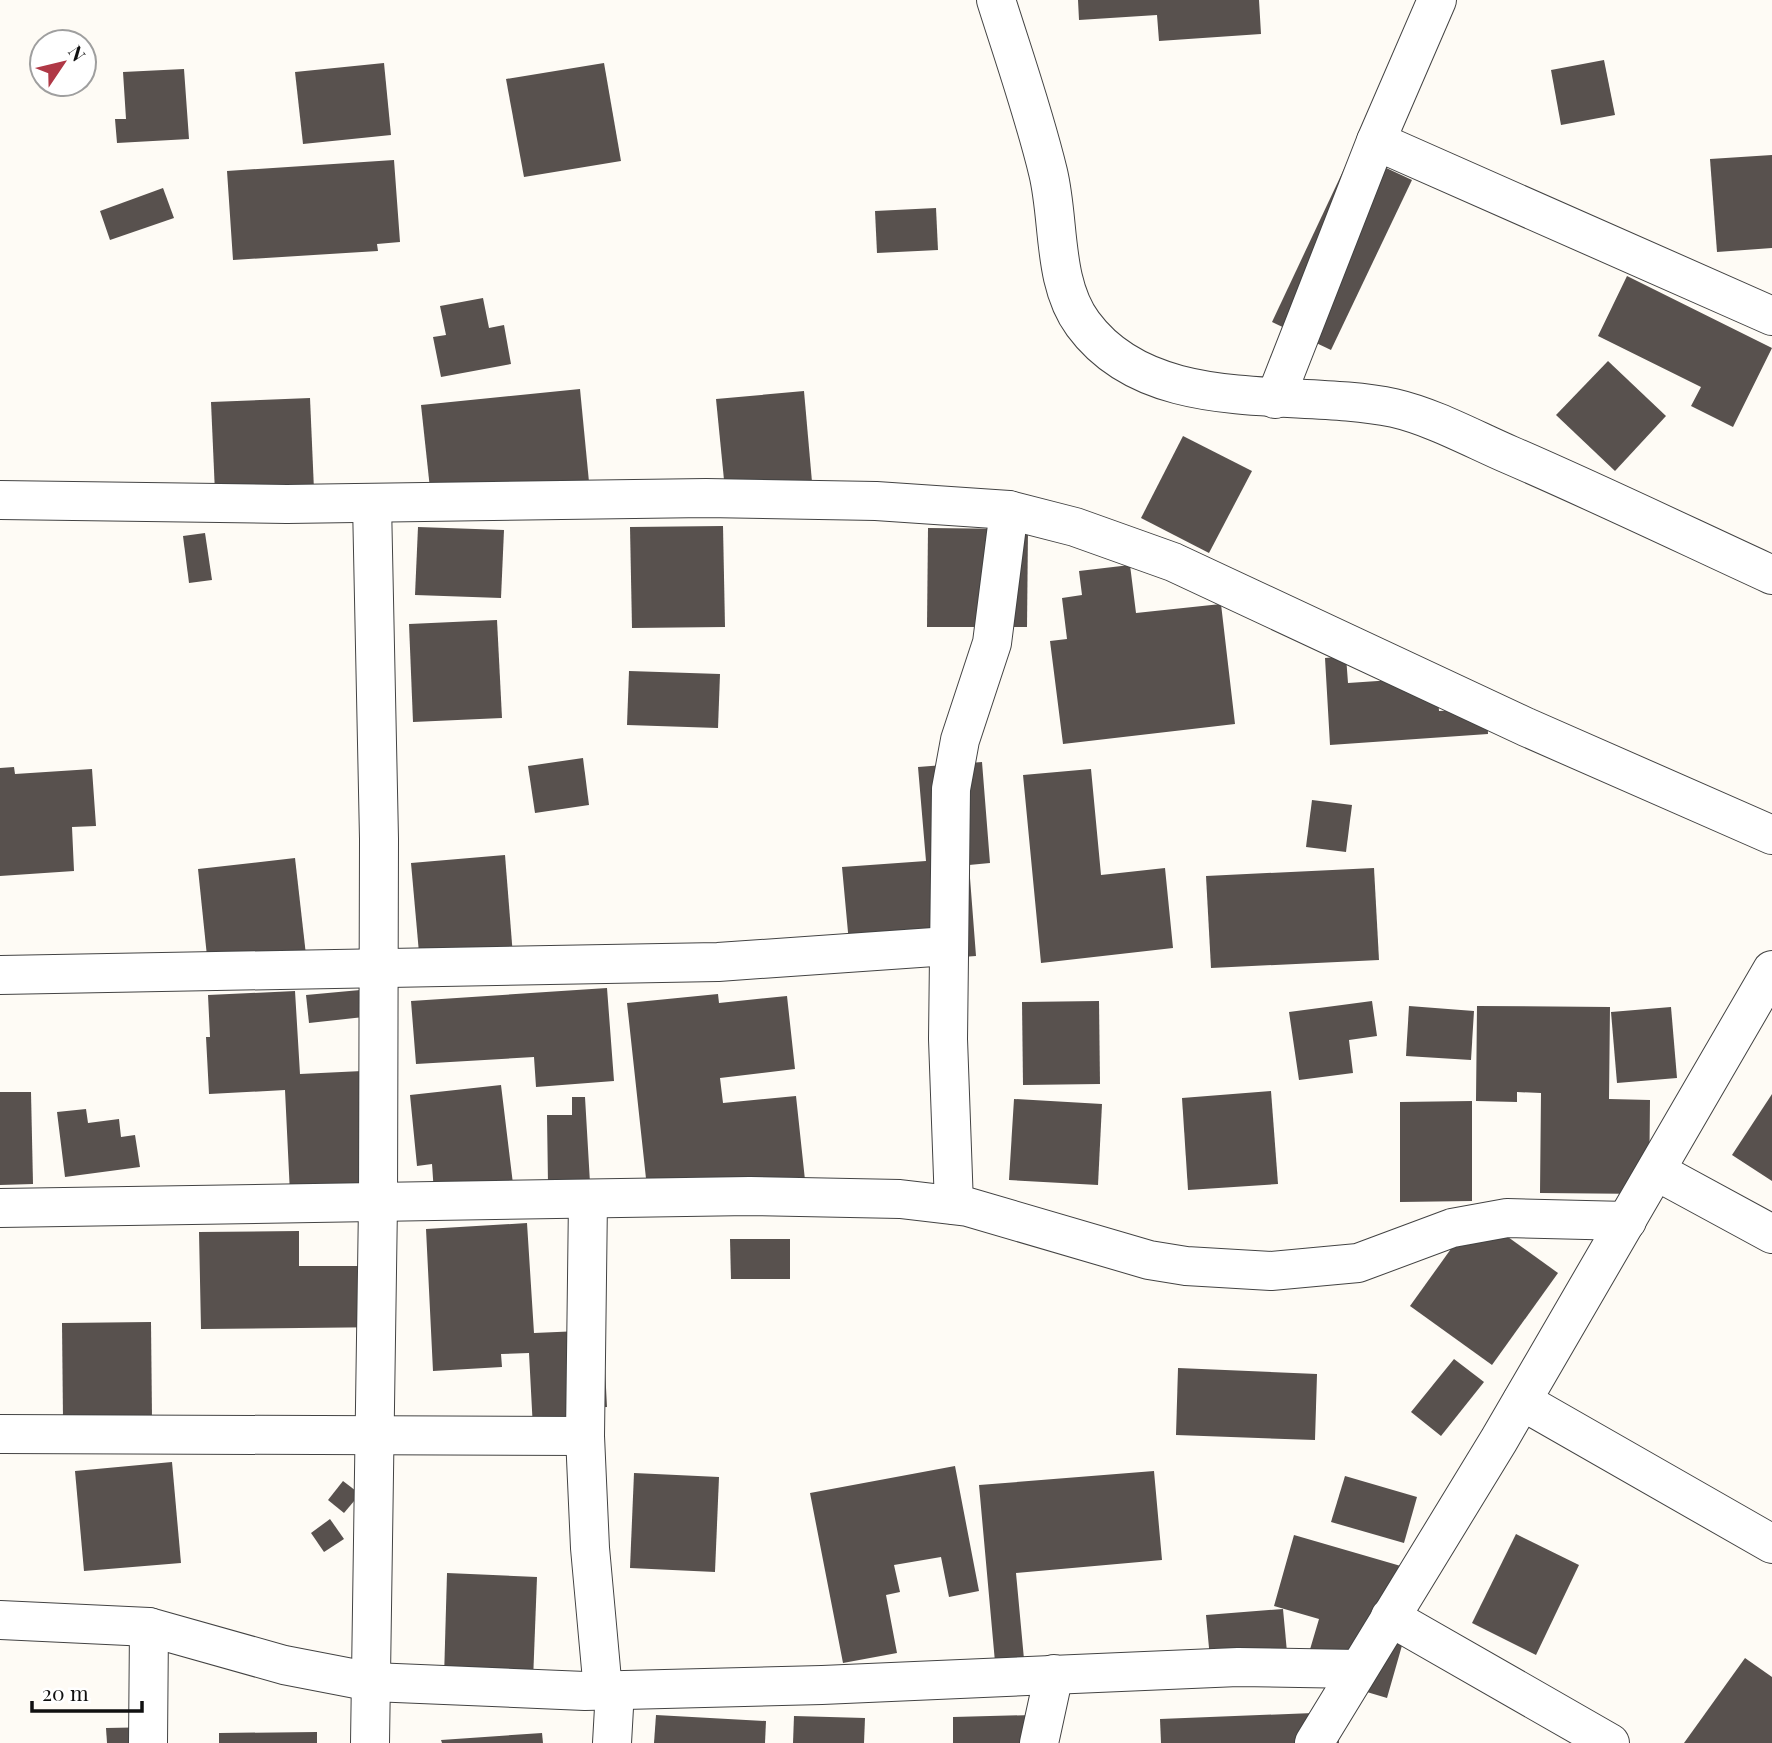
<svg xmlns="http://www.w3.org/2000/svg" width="1772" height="1743" font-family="'Playfair Display',serif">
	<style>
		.building { fill: #58514e }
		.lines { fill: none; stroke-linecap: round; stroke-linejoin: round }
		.minor-casing { stroke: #434343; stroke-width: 40 }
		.minor { stroke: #fff; stroke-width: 38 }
	</style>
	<rect width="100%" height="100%" fill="#fefbf5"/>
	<!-- building -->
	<g class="building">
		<path d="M1078,0H1259L1261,34L1159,41L1157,15L1079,20Z"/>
		<path d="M1604,60L1615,115L1561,125L1551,70Z"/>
		<path d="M384,63L391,135L303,144L295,72Z"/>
		<path d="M604,63L621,161L524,177L506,79Z"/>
		<path d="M184,69L189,139L117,143L115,119H126L123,72Z"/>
		<path d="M1352,152L1412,180L1331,350L1272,322Z"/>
		<path d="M1772,155V248L1717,252L1710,159Z"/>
		<path d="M394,160L400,242L377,244L378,251L233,260L227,171Z"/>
		<path d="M163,188L174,218L110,240L100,211Z"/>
		<path d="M936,208L938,250L877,253L875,211Z"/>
		<path d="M1627,276L1772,348L1733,427L1691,406L1701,387L1598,336Z"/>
		<path d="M483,298L489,328L504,325L511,364L441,377L433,337L446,335L440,306Z"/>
		<path d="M1608,361L1666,416L1615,471L1556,415Z"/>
		<path d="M580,389L589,482L431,498L421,405Z"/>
		<path d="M804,391L812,482L725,490L716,399Z"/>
		<path d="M310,398L314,490L215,493L211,402Z"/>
		<path d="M1183,436L1252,471L1209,553L1141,518Z"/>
		<path d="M723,526L725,627L632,628L630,527Z"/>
		<path d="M418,527L504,530L501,598L415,595Z"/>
		<path d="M928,528L1028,529L1027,627H927Z"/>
		<path d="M205,533L212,580L189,583L183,536Z"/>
		<path d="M1130,565L1136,613L1221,604L1235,724L1063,744L1050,641L1067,639L1062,598L1082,595L1079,571Z"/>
		<path d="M497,620L502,718L413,722L409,624Z"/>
		<path d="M1346,656L1348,683L1437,677L1439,711L1487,708L1488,734L1330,745L1325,658Z"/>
		<path d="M629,671L720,674L718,728L627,725Z"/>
		<path d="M583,758L589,805L535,813L528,766Z"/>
		<path d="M982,762L990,863L969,865L976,956L851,965L842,867L926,861L918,767Z"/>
		<path d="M14,767L15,774L92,769L96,826L72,827L74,871L0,876V768Z"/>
		<path d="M1091,769L1101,875L1165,868L1173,948L1041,963L1023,775Z"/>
		<path d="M1312,800L1352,805L1346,852L1306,847Z"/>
		<path d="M505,855L513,956L420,964L411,863Z"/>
		<path d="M295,858L306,955L208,966L198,869Z"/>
		<path d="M1374,868L1379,960L1211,968L1206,876Z"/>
		<path d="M607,988L614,1081L536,1087L534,1057L416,1064L411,1001Z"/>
		<path d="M371,989L373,1016L309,1023L306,995Z"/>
		<path d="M295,991L300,1074L383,1070L389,1189L290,1194L285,1090L209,1094L206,1037H210L208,995Z"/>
		<path d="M718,994L719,1003L787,996L795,1069L720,1078L723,1103L796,1096L805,1180L648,1197L627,1003Z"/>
		<path d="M1099,1001L1100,1084L1023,1085L1022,1002Z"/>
		<path d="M1372,1001L1377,1036L1349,1040L1353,1073L1299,1080L1289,1012Z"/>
		<path d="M1409,1006L1474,1011L1471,1060L1406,1056Z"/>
		<path d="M1477,1006L1610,1007L1609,1099L1650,1100L1649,1194L1540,1193L1541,1093L1517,1092V1102L1476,1101Z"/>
		<path d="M1671,1007L1677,1078L1617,1083L1611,1012Z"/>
		<path d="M501,1085L513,1184L434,1193L432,1164L417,1166L410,1095Z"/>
		<path d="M1271,1091L1278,1184L1188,1190L1182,1098Z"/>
		<path d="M0,1092H31L33,1184L0,1185Z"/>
		<path d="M1772,1094V1181L1732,1155Z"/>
		<path d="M572,1097H585L590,1183L548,1184L547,1115H572Z"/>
		<path d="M1014,1099L1102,1104L1098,1185L1009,1180Z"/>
		<path d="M1472,1101V1201L1400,1202V1102Z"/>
		<path d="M86,1109L88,1123L119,1119L121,1137L135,1135L140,1167L65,1177L57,1112Z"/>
		<path d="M1476,1214L1558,1273L1492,1365L1410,1306Z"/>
		<path d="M527,1223L534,1333L603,1330L607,1407L579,1408L580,1427L533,1429L529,1353L501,1354L502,1367L433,1371L426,1229Z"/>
		<path d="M299,1231V1266H393L394,1327L201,1329L199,1232Z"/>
		<path d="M730,1239H790V1279H731Z"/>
		<path d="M151,1322L152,1418L63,1419L62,1323Z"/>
		<path d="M1454,1359L1484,1382L1441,1436L1411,1412Z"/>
		<path d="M1178,1368L1317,1374L1315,1440L1176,1435Z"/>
		<path d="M172,1462L181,1563L84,1571L75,1471Z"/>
		<path d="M955,1466L979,1591L949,1597L941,1557L894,1565L900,1592L886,1595L897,1653L843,1663L810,1493Z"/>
		<path d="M1154,1471L1162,1560L1016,1573L1025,1670L996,1673L979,1485Z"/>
		<path d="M634,1473L719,1477L715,1572L630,1568Z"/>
		<path d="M1345,1476L1417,1497L1404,1543L1331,1522Z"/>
		<path d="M343,1481L360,1494L344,1513L328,1500Z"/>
		<path d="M330,1519L344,1539L324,1552L311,1533Z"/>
		<path d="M1516,1534L1579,1565L1536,1655L1472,1623Z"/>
		<path d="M1294,1535L1418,1571L1405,1635L1387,1698L1303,1673L1319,1619L1274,1606Z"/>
		<path d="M447,1573L537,1577L533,1681L444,1678Z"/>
		<path d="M1283,1609L1288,1663L1211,1670L1206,1615Z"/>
		<path d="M1745,1658L1772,1677V1743H1684Z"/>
		<path d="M1338,1712L1339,1743H1161L1160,1719Z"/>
		<path d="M656,1715L766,1721L765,1743H654Z"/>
		<path d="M1032,1715L1033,1743H953V1717Z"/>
		<path d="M794,1716L865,1718L864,1743H793Z"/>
		<path d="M158,1727L159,1743H107L106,1728Z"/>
		<path d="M317,1732V1743H219V1733Z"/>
		<path d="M542,1733L543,1743H442L441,1740Z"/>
	</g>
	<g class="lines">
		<!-- minor casing -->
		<g class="minor-casing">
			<g id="minor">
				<path d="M996,0C1014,57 1034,114 1048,172C1060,221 1052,282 1083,324C1152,418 1295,387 1394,408C1433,417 1473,439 1510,455C1598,493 1685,535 1772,575"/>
				<path d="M1376,141L1772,316"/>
				<path d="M1275,399L1376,141L1437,0"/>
				<path d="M0,500L287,504L706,498L876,501L1009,510L1075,527L1173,562L1526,727L1772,835"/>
				<path d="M0,975L718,962L948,946"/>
				<path d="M1656,1171L1772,1234"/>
				<path d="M588,1199L585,1436L590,1548L603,1691"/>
				<path d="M954,1205L948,1039L951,789L960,740L992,643L1009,510"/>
				<path d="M0,1208L750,1196L900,1199L968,1207L1149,1260L1186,1266L1271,1271L1358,1263L1452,1228L1507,1218L1627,1221"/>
				<path d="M1522,1401L1772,1544"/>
				<path d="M0,1434L585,1436"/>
				<path d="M1390,1617L1610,1743"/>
				<path d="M0,1620L149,1627L284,1665L372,1682L585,1691L822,1685L1238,1667L1358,1669"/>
				<path d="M148,1743L149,1627"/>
				<path d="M370,1743L378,1204L379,839L372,503"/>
				<path d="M612,1743L615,1690"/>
				<path d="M1039,1743L1054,1674"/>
				<path d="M1314,1743L1499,1440L1772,970"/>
			</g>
		</g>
		<!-- minor -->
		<use href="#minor" class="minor"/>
	</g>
	<!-- north arrow -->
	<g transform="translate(63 63) rotate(55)"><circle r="33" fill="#ffffff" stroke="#9f9f9f" stroke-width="2"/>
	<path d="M0-5L12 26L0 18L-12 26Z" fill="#b03846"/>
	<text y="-10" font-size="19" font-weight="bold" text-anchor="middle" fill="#101010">N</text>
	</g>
	<!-- scale -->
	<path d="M32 1701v10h110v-10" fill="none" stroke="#101010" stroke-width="3.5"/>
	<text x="42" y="1701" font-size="21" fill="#101010" stroke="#ffffff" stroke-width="5" paint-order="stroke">20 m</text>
</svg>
